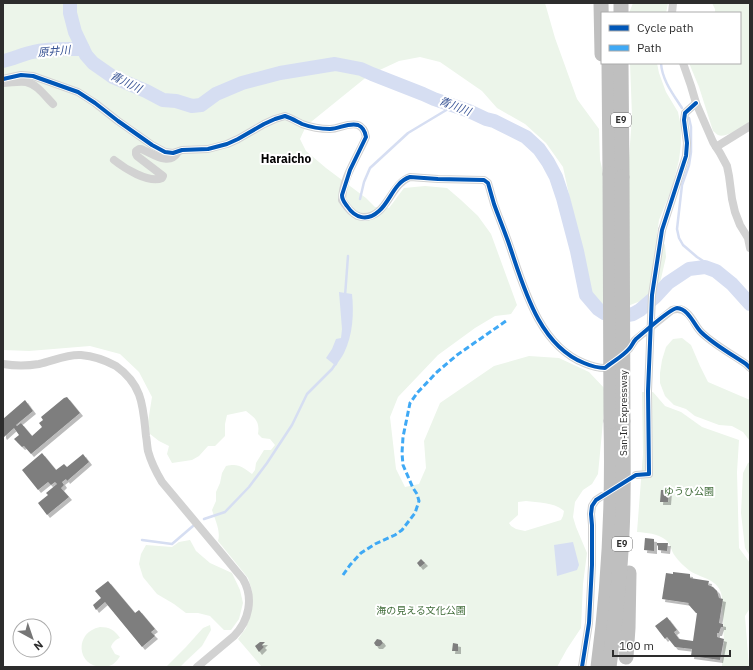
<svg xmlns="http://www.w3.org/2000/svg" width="753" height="670" font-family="'IBM Plex Sans','Noto Sans JP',sans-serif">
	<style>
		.green { fill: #ecf5ea; fill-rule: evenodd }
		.water { fill: #d6def2 }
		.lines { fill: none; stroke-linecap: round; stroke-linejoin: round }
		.stream { stroke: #d6def2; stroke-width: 2.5 }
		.river { stroke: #d6def2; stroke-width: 14 }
		.building { fill: #7e7e7e; filter: url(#shadow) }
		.minor { stroke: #d2d2d2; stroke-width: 8 }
		.motorway { stroke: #bfbfbf; stroke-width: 15 }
		.minor-bridge { stroke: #d2d2d2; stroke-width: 8 }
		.motorway-bridge { stroke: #bfbfbf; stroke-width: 15 }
		.quiet { stroke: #3fa9f5; stroke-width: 3; stroke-dasharray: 6 3; stroke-linecap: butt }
		.cycleway-casing { stroke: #fff; stroke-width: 6 }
		.cycleway { stroke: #0057b8; stroke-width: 4 }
		.labels { text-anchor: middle; stroke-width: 4; stroke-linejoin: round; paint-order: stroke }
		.shield { fill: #fff; stroke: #6c6c6c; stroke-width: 1 }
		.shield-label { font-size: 9px; font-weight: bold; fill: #2d2d2d }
		.street-label { font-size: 10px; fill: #2d2d2d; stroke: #fff }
		.park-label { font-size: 10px; fill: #3f6b38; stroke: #fff }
		.water-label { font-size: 11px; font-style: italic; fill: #365294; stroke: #fff }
		.quarter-label { font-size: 12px; font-weight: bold; fill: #000; stroke: #fff }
	</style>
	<defs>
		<filter id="shadow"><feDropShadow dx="3" dy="3" stdDeviation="0" flood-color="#0004"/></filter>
	</defs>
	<rect width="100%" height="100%" fill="#fff"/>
	<!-- green -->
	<g class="green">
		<path d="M3,3H545L555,38L577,99L599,129L600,160L604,176L628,172L632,116L630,63H657L659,73L666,92L678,112L681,127V144L679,160L672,188L659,220L657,234L665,245L666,257L660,283L646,299L617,310L605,309L596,301L589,294L587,277L563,167L546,143L525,124L497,108L482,91L440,62L420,57L399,61L369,75L306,126L300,139L306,151L326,168L366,198L375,207L389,208L404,188L425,186L447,188L461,200L478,216L491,234L517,305L511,314L495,316L475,328L438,355L398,397L390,417L396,469L405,487L419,484L426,468L424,441L440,403L494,366L529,356L559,358L589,372L606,390L598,474L592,484L583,490L575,502L573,517L576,527L587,553L583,584L581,628L567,649L557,667H262L238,639L246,628L250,614L252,590L248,578L218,541C221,531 215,520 212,510L216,501V492L220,483L222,473L226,466C239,463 242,467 252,474L255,470L256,463L264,450H271L275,445L270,439L262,438L258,434C260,421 255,418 246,411L227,415L225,424V436L215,446H208L199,456L192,460L172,463L167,454L169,446L159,441L150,434L148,422L152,397L139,372L120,354L90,346L29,351L3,350ZM526,501C538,503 555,502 564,511L563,516L561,520L525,531L516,529L511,526L509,523L518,515V502Z"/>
		<path d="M633,3H668L666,13H629Z"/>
		<path d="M712,3H750V122C743,126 726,139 718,135C716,134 715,132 713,131L699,87L689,63H740V13H715V9Z"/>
		<path d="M682,338L691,345L700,366L708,382L750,400V441L743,432L732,426L719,425L695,416L686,409L674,405L665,396L660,383V373L662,360L666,347L673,339Z"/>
		<path d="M642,392H653L665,406L681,412L702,427L739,440L737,472L739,548L750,563V608L745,616L749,667H722V661L724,642L722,597C719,579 703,579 690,571C685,567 679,562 675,556C671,551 671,544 666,540C657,533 647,533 637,532L643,454Z"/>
		<path d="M750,462V556L745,548L741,513L743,473L748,463Z"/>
		<path d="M190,540L196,551L210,563L232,573L240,590L243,603L239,619L231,630H224L210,616L198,613H186L174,604L157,594L143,577L139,564L141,554L146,545L172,547L179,542Z"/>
		<path d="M210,625L211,630L202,646L185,662L180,667H166L186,647L203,628Z"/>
		<path d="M100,627C109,627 115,630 120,638C116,639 112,643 111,647L115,654L120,656C116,663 111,667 103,667C76,667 74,632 100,627Z"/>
	</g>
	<!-- water -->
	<g class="water">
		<path d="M339,292L352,294C354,313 353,335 344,353C342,357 338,362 336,366L326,358L332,349L336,339L341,338L342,329Z"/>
		<path d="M573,542L579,565L577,570L557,576L554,545Z"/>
	</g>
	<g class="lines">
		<!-- stream -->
		<g class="stream">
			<path d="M661,63C662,80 673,94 682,108"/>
			<path d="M689,118L691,127V152L689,165L682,185L677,229L679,238L683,245L697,257L711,266L716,271"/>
			<path d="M360,199L364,182L370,168L408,133L453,106"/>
			<path d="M345,296L348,256"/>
			<path d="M204,519L225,512L249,487L267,463L292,425L307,394L332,369L336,363"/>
			<path d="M142,540L172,544L193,526"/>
		</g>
		<!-- river -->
		<g class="river">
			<path d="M70,3V13L75,32L86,55L93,63L113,77L146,91L163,100L176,101L192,106L201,105L216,94L242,83L265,77L280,73L335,64L361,69L372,74L423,94L434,99L469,111L486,119L494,121L526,137L539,149L548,162L556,177L563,198L577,251L586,295L598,309L604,313L617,317L633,314L640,310L655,297L668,283L689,269L705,267L716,271L732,284L750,304"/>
			<path d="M3,61C13,59 23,54 33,52C49,48 66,49 83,49"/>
		</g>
	</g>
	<!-- building -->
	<g class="building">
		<path d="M67,397L80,413L31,454L24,446L22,447L14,439L19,435L14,428L4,437L3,435V419L25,400L33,411L16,425L17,426L21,423L32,436L42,427L39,423L43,420L41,417L64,398Z"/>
		<path d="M42,453L56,470L64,464L67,467L83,454L89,462L67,481L66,479L62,482L64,485L61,488L69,497L47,515L38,503L48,495L46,493L57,484L55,482L51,485L48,482L38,490L22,470Z"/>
		<path d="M661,490H669L668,502H660Z"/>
		<path d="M645,538L654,539V551L644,550Z"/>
		<path d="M657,543H668L667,551L658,550V545L657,546Z"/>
		<path d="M421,559L425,563L420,567L417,563Z"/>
		<path d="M673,572L690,574V578L709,581L708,585L713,587L717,591L719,598L723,599L719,623L723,624V627H721L719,633H717V637L724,639L720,660L691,656L692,649L675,647L667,637L665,639L655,626L667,617L677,630L674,632L679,639L693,641L697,613H696L688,604L689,603L662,599L666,573L673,574Z"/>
		<path d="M108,581L135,613L139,610L155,629L151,632L155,636L142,647L105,602L96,610L93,605L101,598L95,591Z"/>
		<path d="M377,639L381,640L383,643L380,646H376L374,643Z"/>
		<path d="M260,642H265L262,645L264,647L259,652L255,646Z"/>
		<path d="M453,643L458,644V651H452Z"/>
	</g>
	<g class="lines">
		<!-- minor -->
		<g class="minor">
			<path d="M672,13L673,3"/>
			<path d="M683,63L691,86L696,103L713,142L720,153L727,166L729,176L732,199L735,212L740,225L748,238L750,248"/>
			<path d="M3,79L21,75L33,76L78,92L95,103L118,121L152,145L165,152L173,153L182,150L208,149L227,144L238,139L264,124L275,119L285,116C291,118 296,121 302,124C310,127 321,129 330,129C339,129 349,122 358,125C363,127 365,131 366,137C358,156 342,179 342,200C345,204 348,209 352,212C355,215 359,217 363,217C387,218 390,184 410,177L438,179L484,180L488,183C490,190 492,197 494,204C499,218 505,232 510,247C524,288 539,345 584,363C591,366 597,368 605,368L611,364"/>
			<path d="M3,83C10,83 18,81 26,82C37,84 45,96 53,104"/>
			<path d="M716,147L750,126"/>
			<path d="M114,160C124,168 149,184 162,178L163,176L137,156L136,154V151L139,149H141C152,153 169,167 178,152"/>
			<path d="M662,230L686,156L687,143L684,120L685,113L696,103"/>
			<path d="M623,354L629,349L635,340L672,310C678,308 683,309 687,313C692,317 695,325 700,331C711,343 732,354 746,364L750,368"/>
			<path d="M3,364C15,366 27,366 39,364C53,361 67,354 81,355C93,356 105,360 116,366C143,385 143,407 146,436C147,441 147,446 148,451C151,462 156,472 162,482L243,579C254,598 249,621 234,636L197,667"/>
			<path d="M636,475L649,474L648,391"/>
			<path d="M582,667L589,623L592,565V525L591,514L592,506L596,500L602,496"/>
		</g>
		<!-- motorway -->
		<g class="motorway">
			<path d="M601,3L602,54"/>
			<path d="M621,13V3"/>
			<path d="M609,63L610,174"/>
			<path d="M621,63L622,177"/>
			<path d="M626,657L628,628L629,573"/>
			<path d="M598,667C609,585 613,503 611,421"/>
			<path d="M609,667C615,623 620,578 622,533C624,496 623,458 623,421"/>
		</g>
		<!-- minor-bridge -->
		<path class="minor-bridge" d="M648,391L652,295L662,230"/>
		<!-- motorway-bridge -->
		<g class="motorway-bridge">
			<path d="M610,174L611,421"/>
			<path d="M622,177L623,421"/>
		</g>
		<!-- quiet -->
		<path class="quiet" d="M343,575L350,565L361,553L375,544L395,535L402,530L415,513L419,501L417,494L413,488L403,465L402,453L403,437L410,403L418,392L437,372L457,355L506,321"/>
		<!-- cycleway casing -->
		<g class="cycleway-casing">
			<g id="cycleway">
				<path d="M3,79L21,75L33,76L78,92L95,103L118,121L152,145L165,152L173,153L182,150L208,149L227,144L238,139L264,124L275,119L285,116C291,118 296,121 302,124C310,127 321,129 330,129C339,129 349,122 358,125C363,127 365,131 366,137L350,170L342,195C342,200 344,202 347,206C355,218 367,222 379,211C390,202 394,182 410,177L438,179L484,180L488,183C490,190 492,197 494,204C499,218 505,232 510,247C524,288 539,345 584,363C591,366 597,368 605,368C612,362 622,357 629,349C632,346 633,342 636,339C642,334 671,308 677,308C689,309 694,325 701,332C713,344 731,354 746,364L750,368"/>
				<path d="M582,667L589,623L592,565V525L591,514L592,506L596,500L636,475L649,474L648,391L652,295L662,230L686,156L687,143L684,120L685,113L696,103"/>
			</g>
		</g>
		<!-- cycleway -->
		<use href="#cycleway" class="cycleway"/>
	</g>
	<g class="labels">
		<!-- shield labels -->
		<g class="shield">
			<rect x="611" y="113" width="20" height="14" rx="3"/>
			<rect x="612" y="537" width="20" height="14" rx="3"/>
		</g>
		<g class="shield-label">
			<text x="621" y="123">E9</text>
			<text x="622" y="547">E9</text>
		</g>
		<!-- street labels -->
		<g class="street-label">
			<text transform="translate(623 413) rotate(-90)" y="4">San-In Expressway</text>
		</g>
		<!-- park labels -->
		<g class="park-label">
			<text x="689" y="495">ゆうひ公園</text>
			<text x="421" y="614">海の見える文化公園</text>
		</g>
		<!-- water labels -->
		<g class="water-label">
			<text transform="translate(54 51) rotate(-5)" y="4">原井川</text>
			<text transform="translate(126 82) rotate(26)" y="4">青川川</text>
			<text transform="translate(455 106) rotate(21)" y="4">青川川</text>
		</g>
		<!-- quarter labels -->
		<g class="quarter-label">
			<text x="286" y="163">Haraicho</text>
		</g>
	</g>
	<!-- border -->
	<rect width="753" height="670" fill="none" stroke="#2d2d2d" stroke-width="8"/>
	<!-- legend -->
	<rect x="601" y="12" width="140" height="52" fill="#ffffff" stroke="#ababab"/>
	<rect x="609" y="25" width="20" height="6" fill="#0057b8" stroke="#ababab"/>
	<text x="637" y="32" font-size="12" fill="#2d2d2d">Cycle path</text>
	<rect x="609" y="45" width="20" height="6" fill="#3fa9f5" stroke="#ababab"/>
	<text x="637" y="52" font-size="12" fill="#2d2d2d">Path</text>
	<!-- north arrow -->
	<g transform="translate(32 638) rotate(140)"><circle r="19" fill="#ffffff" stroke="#ababab"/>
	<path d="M0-3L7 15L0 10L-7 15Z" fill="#767676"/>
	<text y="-6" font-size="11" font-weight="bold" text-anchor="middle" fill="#2d2d2d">N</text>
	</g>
	<!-- scale -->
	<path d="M613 650v6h117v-6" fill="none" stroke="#2d2d2d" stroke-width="2"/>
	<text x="619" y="650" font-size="12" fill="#2d2d2d" stroke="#ffffff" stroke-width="3" paint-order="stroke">100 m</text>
</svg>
